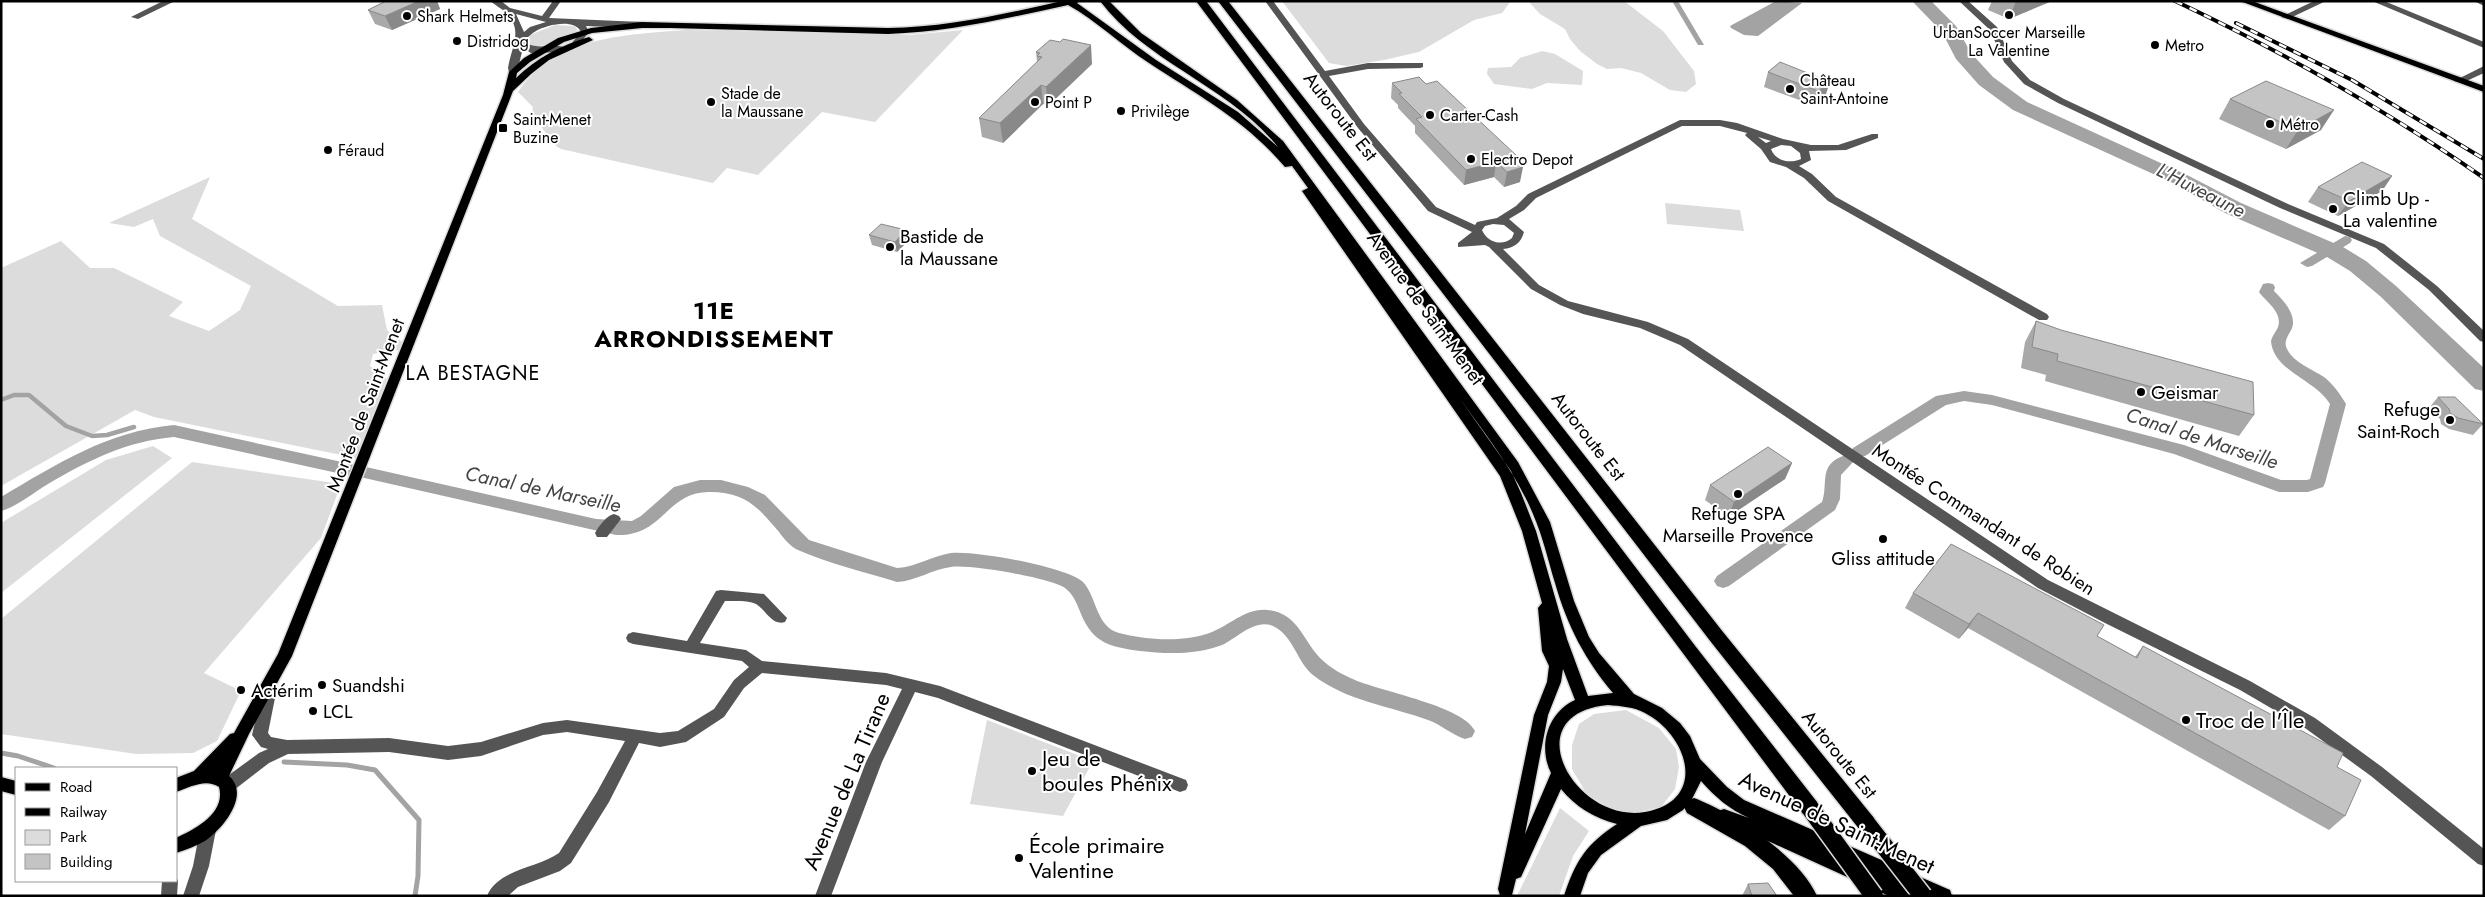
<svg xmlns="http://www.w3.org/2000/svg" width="2485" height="897" font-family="Jost,sans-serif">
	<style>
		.green { fill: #dcdcdc }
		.water { fill: #a3a3a3 }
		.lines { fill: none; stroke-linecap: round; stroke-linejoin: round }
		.stream-far1 { stroke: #a3a3a3; stroke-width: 4.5 }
		.stream { stroke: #a3a3a3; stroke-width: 5 }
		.canal { fill: #a3a3a3; fill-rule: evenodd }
		.river { fill: #a3a3a3; fill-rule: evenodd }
		.major-casing { stroke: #dbdbdb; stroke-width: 3 }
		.highway-casing { stroke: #dbdbdb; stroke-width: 3 }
		.minor { fill: #555; fill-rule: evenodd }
		.major { fill: #000; fill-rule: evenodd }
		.highway { fill: #000; fill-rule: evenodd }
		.rail-casing { stroke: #000; stroke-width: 4 }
		.rail { stroke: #fff; stroke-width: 2.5; stroke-dasharray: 8; stroke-linecap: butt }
		.highway-bridge-casing { stroke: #dbdbdb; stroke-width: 21; stroke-linecap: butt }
		.highway-bridge { stroke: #000; stroke-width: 18 }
		.wall { fill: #a9a9a9 }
		.shaded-wall { fill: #898989 }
		.building { fill: #c4c4c4; stroke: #898989 }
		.poi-dot { fill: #000; stroke: #fff; stroke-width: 2 }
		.labels { text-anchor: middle; stroke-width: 4; stroke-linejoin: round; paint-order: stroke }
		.far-poi-label { font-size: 16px; fill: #000; stroke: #fff; text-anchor: start }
		.street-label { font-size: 19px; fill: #000; stroke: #fff }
		.poi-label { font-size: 19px; fill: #000; stroke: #fff; text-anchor: start }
		.water-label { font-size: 20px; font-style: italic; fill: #444; stroke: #fff }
		.neighbourhood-label { font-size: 20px; letter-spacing: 1px; fill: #000; stroke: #fff }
		.near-poi-label { font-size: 22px; fill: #000; stroke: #fff; text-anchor: start }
		.near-street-label { font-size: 22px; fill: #000; stroke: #fff }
		.district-label { font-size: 24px; font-weight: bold; letter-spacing: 1px; fill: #000; stroke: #fff }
	</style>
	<rect width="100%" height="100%" fill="#fff"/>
	<!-- green -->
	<g class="green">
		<path d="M1282,1H1511L1502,13L1474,20L1419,52L1384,60L1346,66L1329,63Z"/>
		<path d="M1528,1H1624L1663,31L1694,71L1696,84L1686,92L1670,90L1641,73L1621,68L1607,69L1597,64L1580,51L1570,39L1565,29L1540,14Z"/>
		<path d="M555,25L574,26L577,29L576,32L538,47L528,44L530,35Z"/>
		<path d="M686,30L910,35L963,30L875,122L822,112L758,175L727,168L713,183L561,149L556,146L532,115L533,107L518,92C556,36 624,35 686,30Z"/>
		<path d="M1542,51L1555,54L1583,71L1582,85L1547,83L1532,89L1494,84L1487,74L1488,68L1511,67L1520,58Z"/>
		<path d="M210,177L192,219L338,306L382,305L387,330L402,342L399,350L373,354L370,366L387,379L356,458L154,417L135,410L1,486V268L61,241L90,268H114L183,302L169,316L209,331L240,310L251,286L160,236L153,219L134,227L109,223Z"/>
		<path d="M1665,203L1740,210L1744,231L1667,224Z"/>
		<path d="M153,446L172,458L1,593V523L106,460Z"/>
		<path d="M192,462L341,484L321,538L204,673L241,691L217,741L193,753L136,754L1,734V619Z"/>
		<path d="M1626,710L1659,728L1676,749L1679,767L1675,789L1661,807L1632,813L1608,807L1586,793L1572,769V745L1579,724L1594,714Z"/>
		<path d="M987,720L1093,761L1063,816L970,804Z"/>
		<path d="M1560,808L1589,831L1573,856L1559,896H1517Z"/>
	</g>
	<!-- water -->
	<g class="water">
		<path d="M1672,1H1678L1704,45H1698Z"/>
		<path d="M1776,1L1802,3L1758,36L1744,35L1731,28L1730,26Z"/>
	</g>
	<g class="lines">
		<!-- stream-far1 -->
		<path class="stream-far1" d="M1,400L14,395H29L66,426L92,436L107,435L134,427"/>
		<!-- stream -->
		<g class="stream">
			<path d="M1,753L18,756L54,768"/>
			<path d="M284,762L347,765L375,770L419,820L418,876L415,896"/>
		</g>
		<!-- canal -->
		<g class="canal">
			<path d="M2345,236L2350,237L2352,240L2350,243L2312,266L2307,267L2300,263Z"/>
			<path d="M2268,283L2273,284L2275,287L2274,291C2282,299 2294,311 2293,324C2292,333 2282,339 2287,349C2294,363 2312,369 2324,377C2334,385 2340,394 2346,404L2325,483L2323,487L2308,492H2279L2174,454L1992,405L1964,401L1946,405L1865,456H1853L1851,452L1853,448L1936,396L1964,391L1992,395L2184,445L2281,480H2307L2310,479L2330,404C2316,380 2273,371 2271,341C2272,336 2276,332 2278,327C2283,312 2266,302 2259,292L2263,284Z"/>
			<path d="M174,425L351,464L357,466L359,470L357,474L351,476L174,437C127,441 89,460 48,484C33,493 18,506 1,511V497C57,464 108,431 174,425Z"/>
			<path d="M1846,455L1852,457L1854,461L1841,475L1840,499L1835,510L1729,586L1723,588L1717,586L1714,581L1717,576L1822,502C1829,483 1817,464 1846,455Z"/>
			<path d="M366,467L596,519L632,521L641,516L674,487L700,480H721L748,487L765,495L809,540L897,568C916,567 932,556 951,553C974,550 1067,567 1083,582C1097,597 1096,627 1119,633C1145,640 1186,643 1212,632C1230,625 1246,608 1267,610C1298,613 1302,639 1320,658C1330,668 1343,675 1355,680C1383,692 1463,706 1475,731L1472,737L1465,739C1452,735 1442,725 1428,720C1390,706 1346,701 1313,675C1297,662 1293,635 1273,626C1255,618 1237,638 1222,645C1196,655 1167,654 1140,651C1110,647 1093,643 1081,614C1077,604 1074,595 1065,588C1051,578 970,564 951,567C933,569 916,581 897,582C865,572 830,564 798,550C791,547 784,539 779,532C758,507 745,492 710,492C666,491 664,537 616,535L360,477L358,473L360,469Z"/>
		</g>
		<!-- river -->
		<path class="river" d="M1912,1H1931L1956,26L1971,53L1993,77L2027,102L2187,175L2241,203L2343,247L2366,261L2396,286L2484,368V391L2475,389L2380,296L2350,271L2327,257L2225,213L2173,183L2013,110L1979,85L1956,59L1942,32Z"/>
		<!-- major casing -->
		<g class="major-casing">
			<g id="major">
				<path d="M1062,1H1079L1077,3L1156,60L1238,112L1278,147C1229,86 1147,63 1100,1H1109L1141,33L1237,100L1283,141L1518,462L1550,522L1574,601L1589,637L1599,653L1634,694L1662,708L1680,723L1690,736L1700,759L1727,787L1744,800L1950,890L1952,896H1925L1914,891L1916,896H1889L1746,831L1718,821L1716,816L1718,811L1724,809L1749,818C1729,809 1715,797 1701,781L1692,799L1683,810L1667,820L1641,826L1601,855L1588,873L1580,896H1564C1575,862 1586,844 1617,824C1594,818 1576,807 1561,789L1521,877L1516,879L1512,895H1500L1498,889L1534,715L1547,682L1549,666L1542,651L1538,608L1542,603L1522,531L1500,476L1302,191L1308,188L1292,166L1285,167C1245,120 1199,96 1149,63C1121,45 1097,21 1068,5C1008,18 950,32 888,34L670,28H642L592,33L564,42L530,62L517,73L516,78C537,58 561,45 589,37L593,40L549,60L531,74L513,91L292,656L249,734L229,776C251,795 222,830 205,841C196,846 186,850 176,853V838C196,829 226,813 219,787C206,778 190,787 176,792V778L194,771L230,734L234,733L278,654L503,95L509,72L524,58L558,38L591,28L642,22L888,28C948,27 1004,14 1062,1ZM1458,396C1485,434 1515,471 1533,514C1543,537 1548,560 1555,583C1567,625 1585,660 1613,693L1588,696L1567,639L1536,531L1521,493L1511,471ZM1563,669L1575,700C1547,713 1538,747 1551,773L1525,834L1548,715L1561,682ZM1608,705C1621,706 1634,707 1645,713C1689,736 1708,801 1645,812C1575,824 1513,714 1608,705Z"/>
				<path d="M2240,1H2252L2484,86V92Z"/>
				<path d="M1,777L16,781V795L1,791Z"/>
			</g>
		</g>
		<!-- highway casing -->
		<g class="highway-casing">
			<g id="highway">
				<path d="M1196,1H1206L1696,647L1817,802L1820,808L1817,814L1810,817L1803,814Z"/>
				<path d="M1218,1H1228L1723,632L1874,818L1877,824L1874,830L1867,833L1860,830L1711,642Z"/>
				<path d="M1694,798C1733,813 1800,856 1817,896H1794L1773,869L1745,846L1687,813L1684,807L1687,801Z"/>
			</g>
		</g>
		<!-- minor -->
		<g class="minor">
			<path d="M163,1H175L138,19L131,17Z"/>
			<path d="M490,1H501L510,8L542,16L553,1H561L549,18L642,22L646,25L642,28L586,26L589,32L578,46L575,47L571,44L581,32C574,18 547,25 536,31C532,33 527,38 524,42C540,52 557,41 567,49L563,52L531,53L523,48L517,72L513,75L509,72L508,68C511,48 524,30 506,13C501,8 495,5 490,1ZM516,14L546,22L530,27L524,32Z"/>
			<path d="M1265,1H1273L1325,71L1368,63H1423V67L1420,68L1368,69L1329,76L1364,124L1436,207L1475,225L1477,222L1497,218L1516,206L1528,194L1680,120H1720L1737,123L1783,139L1811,145H1838L1872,134H1878V138L1846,150L1809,151L1811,160L1799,166L1812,174L1836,197L2047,314L2049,317L2047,320H2039L1828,201L1804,178L1786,167L1770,162L1761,149L1747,137L1745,135L1747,133L1720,126H1682L1536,198L1524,210L1509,219L1524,232C1521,243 1514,248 1503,249L1539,285L1568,301L1648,322L1688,339L2048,580L2250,681L2315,718L2382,767L2484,849V866L2478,864L2371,776L2305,728L2240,690L2105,623L2038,588L1680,345L1640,328L1583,314L1560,305L1531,289L1489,247L1485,245L1458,247V243L1472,232L1428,211L1358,128ZM1758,137L1771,141L1766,143ZM1781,145L1791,146L1800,153L1801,159C1790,164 1775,161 1771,149ZM1493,224L1504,225L1514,233L1512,238C1502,247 1487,242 1482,230L1485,226Z"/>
			<path d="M1959,1H1968L1997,27L2012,61L2030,80L2064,99L2288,204L2384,244L2437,286L2484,331V342L2480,341L2429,290L2376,248L2280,208L2058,103L2024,84L2004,62L1990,30Z"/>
			<path d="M2314,1H2326L2288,19L2281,17Z"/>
			<path d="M2372,1H2384L2484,42V48Z"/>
			<path d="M2474,1H2484V6Z"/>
			<path d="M2484,66V73L2462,83L2454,81Z"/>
			<path d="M614,514L619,516L621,519L607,537H597L595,533C599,526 606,516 614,514Z"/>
			<path d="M721,590L764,594L787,618L785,622C772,626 766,610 756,604C749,600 733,601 725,601L700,643L746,650L762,661L886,673L940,686L1186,780L1188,785L1186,790L1180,792L938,698L915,692L882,762L831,896H815L866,762L902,689L886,685L762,673L744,688L724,717L686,742L660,747L639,743L609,802L571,863L560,871L518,887L508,896H487C498,869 538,868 559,853L597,792L625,741L567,732L543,735L481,756L448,760L389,752L288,754L269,763L234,790L228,792L222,790L220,785L222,780L259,753L268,749L261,747L252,735L263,688L265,684L270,682L275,684L277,688L268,733L271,737L287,740L389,738L448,746L481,742L543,723L567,720L660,733L678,731L714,709L734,680L749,667L742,661L633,644L628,642L626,638L628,634L633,632L687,641L716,591Z"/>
			<path d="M208,823L214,825L216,830L209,866L199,896H183L193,866L200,830L202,825Z"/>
			<path d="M176,876L178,881L177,896H161L162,881H176Z"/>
		</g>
		<!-- major -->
		<use href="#major" class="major"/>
		<!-- highway -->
		<use href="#highway" class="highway"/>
		<!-- rail casing -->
		<g class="rail-casing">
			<g id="rail">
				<path d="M2175,1C2283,52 2386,110 2484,178"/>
				<path d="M2236,23L2352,80L2484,159"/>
			</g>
		</g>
		<!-- rail -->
		<use href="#rail" class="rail"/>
		<!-- highway-bridge casing -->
		<g class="highway-bridge-casing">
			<g id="highway-bridge">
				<path d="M1810,808L1874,896"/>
				<path d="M1867,824L1923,896"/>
			</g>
		</g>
		<!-- highway-bridge -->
		<use href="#highway-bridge" class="highway-bridge"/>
	</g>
	<!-- wall -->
	<g class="wall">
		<path d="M386,1H437L440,9L392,30L375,24L368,10Z"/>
		<path d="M1992,1H2052L2009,19L1988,10Z"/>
		<path d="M1060,42L1092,64L1048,106L1043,104L1003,143L982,137L979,118L1037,62L1036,52Z"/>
		<path d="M1780,62L1825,97L1813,105L1764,87L1768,72Z"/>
		<path d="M1419,77L1520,182L1504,187L1494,177L1464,185L1415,133V126L1398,108V105L1391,98L1392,83Z"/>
		<path d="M2230,99L2321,130L2286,149L2219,119Z"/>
		<path d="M2392,176L2382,191L2338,216L2308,202L2318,187Z"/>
		<path d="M869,235L908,241L897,252L872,245Z"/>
		<path d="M2036,321L2254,415L2239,436L2045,381L2046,375L2021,368L2025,342Z"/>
		<path d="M2438,397L2483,424L2473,435L2449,429L2441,424L2440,419L2429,408Z"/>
		<path d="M1792,463L1785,479L1728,517L1705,500L1710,485Z"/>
		<path d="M1913,593L2097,636L2135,657L2143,646L2337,767L2345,816L2329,830L1968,628L1959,639L1905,608Z"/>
		<path d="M1748,884L1777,896H1742Z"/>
	</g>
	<!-- shaded-wall -->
	<g class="shaded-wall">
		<path d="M419,1H437L440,9L392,30L385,16Z"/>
		<path d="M2016,1H2052L2009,19Z"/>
		<path d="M1091,45L1092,64L1048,106L1046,87Z"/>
		<path d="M1830,82L1825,97L1813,105L1818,91Z"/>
		<path d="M1041,85L1043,104L1003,143L1000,123Z"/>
		<path d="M2334,110L2321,130L2286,149L2298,130Z"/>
		<path d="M1496,162L1494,177L1464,185L1466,170Z"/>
		<path d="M1523,167L1520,182L1504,187L1507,172Z"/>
		<path d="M2392,176L2382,191L2338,216L2349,201Z"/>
		<path d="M906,230L908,241L897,252L895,242Z"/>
		<path d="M1792,463L1785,479L1728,517L1734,502Z"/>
		<path d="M1978,613L1968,628L1959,639L1969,624Z"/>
	</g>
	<!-- building -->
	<g class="building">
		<path d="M386,1H419L385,16L368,10Z"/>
		<path d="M1063,39L1091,45L1046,87L1041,85L1000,123L979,118L1042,57L1037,56L1040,53L1036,52L1050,40L1060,42Z"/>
		<path d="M1780,62L1830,82L1818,91L1768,72Z"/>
		<path d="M1419,77L1426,84L1437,81L1518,157L1523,167L1507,172L1496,162L1466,170L1416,119L1422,117L1399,94L1402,93L1392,83Z"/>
		<path d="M2266,81L2334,110L2298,130L2230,99Z"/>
		<path d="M2362,162L2392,176L2349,201L2318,187Z"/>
		<path d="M881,224L906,230L895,242L869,235Z"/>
		<path d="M2036,321L2061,330L2253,382L2254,415L2057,361L2058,354L2032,347Z"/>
		<path d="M2438,397H2455L2483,424L2458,418L2450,413L2449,409Z"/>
		<path d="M1768,447L1792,463L1734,502L1710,485Z"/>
		<path d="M1951,544L2104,625L2097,636L2137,658L2143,646L2343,753L2337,767L2361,780L2345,816L1978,613L1969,624L1913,593Z"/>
		<path d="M1768,883L1777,896H1752L1748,884Z"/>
	</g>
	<!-- markers -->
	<g class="poi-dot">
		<circle cx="2009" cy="15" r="5"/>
		<circle cx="407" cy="16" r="5"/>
		<circle cx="457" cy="41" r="5"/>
		<circle cx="2155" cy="45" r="5"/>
		<circle cx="1790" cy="89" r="5"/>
		<circle cx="711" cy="102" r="5"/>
		<circle cx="1035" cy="102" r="5"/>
		<circle cx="1121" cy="111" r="5"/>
		<circle cx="1430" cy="115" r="5"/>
		<circle cx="2270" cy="124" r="5"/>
		<rect x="498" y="123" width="10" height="10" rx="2.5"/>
		<circle cx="328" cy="150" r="5"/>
		<circle cx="1471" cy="159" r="5"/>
		<circle cx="2333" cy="209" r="5"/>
		<circle cx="890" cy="247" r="5"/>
		<circle cx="2141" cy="392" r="5"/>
		<circle cx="2450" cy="420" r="5"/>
		<circle cx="1738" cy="494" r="5"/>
		<circle cx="1883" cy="539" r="5"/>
		<circle cx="322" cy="685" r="5"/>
		<circle cx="241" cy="690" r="5"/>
		<circle cx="313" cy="711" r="5"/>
		<circle cx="2186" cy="720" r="5"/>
		<circle cx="1032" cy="771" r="5"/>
		<circle cx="1019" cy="858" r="5"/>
	</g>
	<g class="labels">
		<!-- far-poi labels -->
		<g class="far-poi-label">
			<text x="417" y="22">Shark Helmets</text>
			<text x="2009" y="38" text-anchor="middle">UrbanSoccer Marseille<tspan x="2009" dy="18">La Valentine</tspan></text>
			<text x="467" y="47">Distridog</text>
			<text x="2165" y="51">Metro</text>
			<text x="1800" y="86">Château<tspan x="1800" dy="18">Saint-Antoine</tspan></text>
			<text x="721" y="99">Stade de<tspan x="721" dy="18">la Maussane</tspan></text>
			<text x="1045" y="108">Point P</text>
			<text x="1131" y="117">Privilège</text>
			<text x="1440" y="121">Carter-Cash</text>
			<text x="513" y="125">Saint-Menet<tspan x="513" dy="18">Buzine</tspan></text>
			<text x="2280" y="130">Métro</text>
			<text x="338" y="156">Féraud</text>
			<text x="1481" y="165">Electro Depot</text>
		</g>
		<!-- street labels -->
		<g class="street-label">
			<text transform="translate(1341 116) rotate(52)" y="7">Autoroute Est</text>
			<text transform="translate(1426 308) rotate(54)" y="7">Avenue de Saint-Menet</text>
			<text transform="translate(365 405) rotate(-69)" y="7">Montée de Saint-Menet</text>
			<text transform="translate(1589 436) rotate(52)" y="7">Autoroute Est</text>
			<text transform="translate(1984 519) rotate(33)" y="7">Montée Commandant de Robien</text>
			<text transform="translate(1840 754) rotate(51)" y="7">Autoroute Est</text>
		</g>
		<!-- poi labels -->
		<g class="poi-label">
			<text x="2343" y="205">Climb Up -<tspan x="2343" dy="22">La valentine</tspan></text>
			<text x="900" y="243">Bastide de<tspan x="900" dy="22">la Maussane</tspan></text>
			<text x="2151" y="399">Geismar</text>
			<text x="2440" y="416" text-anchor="end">Refuge<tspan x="2440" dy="22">Saint-Roch</tspan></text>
			<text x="1738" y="520" text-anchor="middle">Refuge SPA<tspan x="1738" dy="22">Marseille Provence</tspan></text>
			<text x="1883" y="565" text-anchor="middle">Gliss attitude</text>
			<text x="332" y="692">Suandshi</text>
			<text x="251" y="697">Actérim</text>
			<text x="323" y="718">LCL</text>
		</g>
		<!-- water labels -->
		<g class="water-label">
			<text transform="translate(2201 190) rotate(27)" y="7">L'Huveaune</text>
			<text transform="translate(2202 438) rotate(18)" y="7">Canal de Marseille</text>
			<text transform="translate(543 489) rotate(12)" y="7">Canal de Marseille</text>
		</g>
		<!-- neighbourhood labels -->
		<g class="neighbourhood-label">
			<text x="473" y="380">LA BESTAGNE</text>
		</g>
		<!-- near-poi labels -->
		<g class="near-poi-label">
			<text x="2196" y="728">Troc de l'Île</text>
			<text x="1042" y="766">Jeu de<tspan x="1042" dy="25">boules Phénix</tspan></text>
			<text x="1029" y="853">École primaire<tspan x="1029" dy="25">Valentine</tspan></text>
		</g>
		<!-- near-street labels -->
		<g class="near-street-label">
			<text transform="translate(846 781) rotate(-67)" y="8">Avenue de La Tirane</text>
			<text transform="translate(1837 822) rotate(25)" y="8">Avenue de Saint-Menet</text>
		</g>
		<!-- district labels -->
		<g class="district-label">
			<text x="714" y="319">11E<tspan x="714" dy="28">ARRONDISSEMENT</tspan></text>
		</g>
	</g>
	<!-- border -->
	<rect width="2485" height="897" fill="none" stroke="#000000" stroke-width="5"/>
	<!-- legend -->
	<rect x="15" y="767" width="162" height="115" fill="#ffffff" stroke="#999999"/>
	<rect x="25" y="783" width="25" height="8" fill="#000000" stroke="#999999"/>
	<text x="60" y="792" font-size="15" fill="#000000">Road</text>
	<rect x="25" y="808" width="25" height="8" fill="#000000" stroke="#999999"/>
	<text x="60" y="817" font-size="15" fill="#000000">Railway</text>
	<rect x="25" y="830" width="25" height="15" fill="#dcdcdc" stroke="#999999"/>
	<text x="60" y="842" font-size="15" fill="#000000">Park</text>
	<rect x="25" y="854" width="25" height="15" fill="#c4c4c4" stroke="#999999"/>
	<text x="60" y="867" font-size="15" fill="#000000">Building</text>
</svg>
